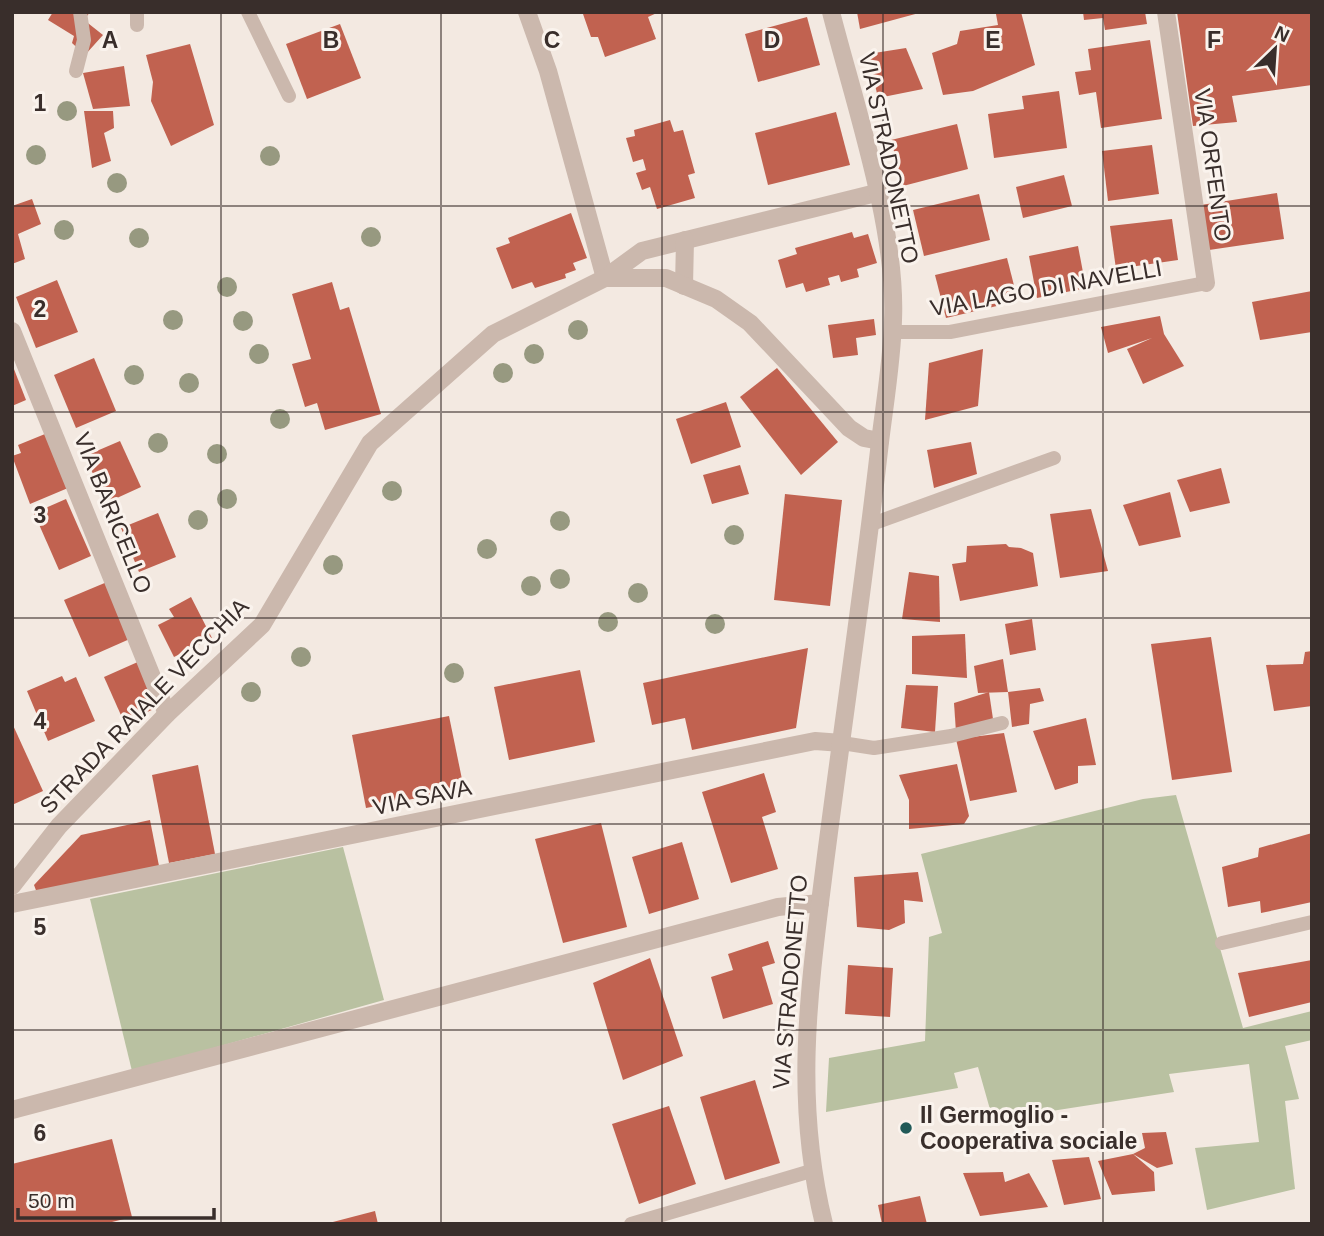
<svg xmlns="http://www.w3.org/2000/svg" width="1324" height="1236" font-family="Helvetica,sans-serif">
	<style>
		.green { fill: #b9c1a1 }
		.building { fill: #c16250 }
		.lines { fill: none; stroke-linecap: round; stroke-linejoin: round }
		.service { stroke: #cbb8ad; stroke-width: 14 }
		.minor { stroke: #cbb8ad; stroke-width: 18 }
		.tree { fill: #979980 }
		.grid { fill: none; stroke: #392e2b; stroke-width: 2; stroke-opacity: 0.55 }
		.poi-dot { fill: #225a58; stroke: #faf3ed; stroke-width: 2.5 }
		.labels { text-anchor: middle; stroke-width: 6; stroke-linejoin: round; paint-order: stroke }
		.street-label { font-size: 23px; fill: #392e2b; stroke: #faf3ed }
		.poi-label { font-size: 23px; font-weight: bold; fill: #392e2b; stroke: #faf3ed; text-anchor: start }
		.grid-label { font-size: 23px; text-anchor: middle; font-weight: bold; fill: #392e2b; stroke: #faf3ed; stroke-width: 6; stroke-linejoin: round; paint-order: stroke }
	</style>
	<rect width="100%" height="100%" fill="#f3e9e1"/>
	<!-- green -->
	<g class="green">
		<path d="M1176,795L1243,1028L1312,1011V1040L1285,1046L1299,1099L1285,1101L1295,1189L1207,1210L1195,1148L1259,1142L1249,1064L1169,1074L1174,1092L993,1120L978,1067L954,1073L958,1088L826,1112L829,1058L925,1041L929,937L942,933L921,854L1143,799Z"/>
		<path d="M343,847L384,1000L132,1071L90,899Z"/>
	</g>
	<!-- building -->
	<g class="building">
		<path d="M53,12H90L84,20L103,35L85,55L72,43L74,36L48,20Z"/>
		<path d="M587,12H659L648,17L656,39L605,57L598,37H591L583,14Z"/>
		<path d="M857,12H919V13L860,29Z"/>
		<path d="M1003,12H1021L1035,65L973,91L943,95L932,53L957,44L960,31L998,25L996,14Z"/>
		<path d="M1083,12H1145L1147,24L1105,30L1103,18L1084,20Z"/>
		<path d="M1177,12H1312V85L1232,96L1237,122L1193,126Z"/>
		<path d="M807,17L820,65L758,82L745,34Z"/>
		<path d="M340,24L361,78L307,99L286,44Z"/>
		<path d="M1150,40L1162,119L1101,128L1096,92L1079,95L1075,72L1091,70L1088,49Z"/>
		<path d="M190,44L214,125L171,146L151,101L153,82L146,55Z"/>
		<path d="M906,48L923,89L878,98L868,54Z"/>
		<path d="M124,66L130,106L93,109L83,73Z"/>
		<path d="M1059,91L1067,148L994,158L988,114L1024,109L1022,96Z"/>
		<path d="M84,111H113L114,128L104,133L111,161L92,168Z"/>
		<path d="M836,112L850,165L768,185L755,133Z"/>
		<path d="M670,120L674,132L683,130L695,173L688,175L695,198L657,209L650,187L642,190L636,173L646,170L643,159L633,162L626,138L635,136L634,130Z"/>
		<path d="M957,124L968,169L903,186L891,140Z"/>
		<path d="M1152,145L1159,194L1108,201L1102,151Z"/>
		<path d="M1064,175L1072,206L1023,218L1016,187Z"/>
		<path d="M1277,193L1284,239L1209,250L1201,205Z"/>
		<path d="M979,194L990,240L924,256L913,210Z"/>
		<path d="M32,199L41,224L18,234L25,259L12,264V206Z"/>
		<path d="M571,213L587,258L573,263L576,270L565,274L566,278L535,288L532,282L512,289L496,248L510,243L508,238Z"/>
		<path d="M1172,219L1178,260L1116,269L1110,226Z"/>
		<path d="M852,232L854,238L868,234L877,263L857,269L859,277L841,282L839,275L828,278L830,285L806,292L803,283L786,288L778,260L797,254L795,248Z"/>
		<path d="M1078,246L1086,288L1037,298L1029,256Z"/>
		<path d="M1007,258L1018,301L946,318L935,275Z"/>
		<path d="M57,280L78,332L36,348L16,297Z"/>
		<path d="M332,282L340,310L349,307L381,414L325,430L317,403L305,407L292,364L311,359L292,294Z"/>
		<path d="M1312,291V332L1260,340L1252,302Z"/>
		<path d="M1160,316L1164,334L1184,366L1143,384L1127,349L1152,338L1108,353L1101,327Z"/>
		<path d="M874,319L876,335L856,338L858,355L833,358L828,325Z"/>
		<path d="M983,349L978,406L925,420L929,363Z"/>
		<path d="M94,358L116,411L76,428L54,375Z"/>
		<path d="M12,364L26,400L12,406Z"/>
		<path d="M777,368L838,442L801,475L740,397Z"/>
		<path d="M726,402L741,447L691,464L676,419Z"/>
		<path d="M45,434L68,488L30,504L12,456L21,453L18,445Z"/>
		<path d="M120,441L141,487L106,503L85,456Z"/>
		<path d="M971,442L977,474L934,488L927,450Z"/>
		<path d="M740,465L749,494L712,504L703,475Z"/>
		<path d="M1221,468L1230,503L1190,512L1177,480Z"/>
		<path d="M1170,492L1181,537L1139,546L1123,505Z"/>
		<path d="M785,494L842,500L830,606L774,600Z"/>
		<path d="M66,499L91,556L59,570L34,513Z"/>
		<path d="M1091,509L1108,571L1060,578L1050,514Z"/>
		<path d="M158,513L176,557L139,572L121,528Z"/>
		<path d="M1006,544L1009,547L1021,548L1033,553L1038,586L960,601L952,564L966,562L967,546Z"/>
		<path d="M909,572L939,576L940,622L902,619Z"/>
		<path d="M107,582L132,638L89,657L64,600Z"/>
		<path d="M191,597L212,638L174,657L158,625L174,617L169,609Z"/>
		<path d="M1032,619L1036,650L1010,655L1005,624Z"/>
		<path d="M965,634L967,678L912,674V636Z"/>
		<path d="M1211,637L1232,772L1172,780L1151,644Z"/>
		<path d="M808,648L796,728L692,750L685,718L652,725L643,683Z"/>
		<path d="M1312,651V706L1274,711L1266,665L1303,664L1305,652Z"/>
		<path d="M1003,659L1008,692L978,693L974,666Z"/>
		<path d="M140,661L161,706L124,722L104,677Z"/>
		<path d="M580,670L595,742L509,760L494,687Z"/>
		<path d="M62,676L65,682L76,677L95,721L48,741L27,691Z"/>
		<path d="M906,685L938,686L935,732L901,728Z"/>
		<path d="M1040,688L1044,701L1030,704L1029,724L1012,727L1008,692Z"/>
		<path d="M989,692L993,719L956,732L954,703Z"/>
		<path d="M449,716L464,789L366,808L352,735Z"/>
		<path d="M1086,718L1096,765L1078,766V783L1055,790L1033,731Z"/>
		<path d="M12,723L43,791L12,805Z"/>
		<path d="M1004,733L1017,792L970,801L956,739Z"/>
		<path d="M957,764L969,816L964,824L909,829V800L899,775Z"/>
		<path d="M198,765L215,854L169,863L152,775Z"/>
		<path d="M764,773L776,812L762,817L778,869L731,883L702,792Z"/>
		<path d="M150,820L159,866L37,893L34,885L81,835Z"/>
		<path d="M601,823L627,927L563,943L535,839Z"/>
		<path d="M1312,833V902L1261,913L1260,901L1228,907L1222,867L1258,857L1259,848Z"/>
		<path d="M682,842L699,899L649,914L632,857Z"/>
		<path d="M918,872L923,902L904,900L905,923L889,930L857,927L854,877Z"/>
		<path d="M768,941L775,963L762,967L773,1004L723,1019L711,977L733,970L728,954Z"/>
		<path d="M650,958L683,1056L623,1080L593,983Z"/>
		<path d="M1312,960V1002L1249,1017L1238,973Z"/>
		<path d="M848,965L893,968L890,1017L845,1014Z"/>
		<path d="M755,1080L780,1163L725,1180L700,1097Z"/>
		<path d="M669,1106L696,1184L639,1204L612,1124Z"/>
		<path d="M1166,1132L1173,1164L1157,1168L1133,1154L1154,1172L1155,1191L1112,1195L1098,1161L1133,1154L1145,1148L1142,1133Z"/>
		<path d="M112,1139L132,1217L104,1224H12V1164Z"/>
		<path d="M1089,1157L1101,1199L1064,1205L1052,1160Z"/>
		<path d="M1003,1172L1005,1182L1029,1173L1048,1207L980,1216L963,1173Z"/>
		<path d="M920,1196L927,1224H882L878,1205Z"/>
		<path d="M375,1211L378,1224H329V1223Z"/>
	</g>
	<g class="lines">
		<!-- service -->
		<g class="service">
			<path d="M248,12L289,96"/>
			<path d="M137,25V12"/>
			<path d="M76,71L84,40L80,12"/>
			<path d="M892,332H950L1206,283"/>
			<path d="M872,524L1054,458"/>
			<path d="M842,743L874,748L951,736L1002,723"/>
			<path d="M1222,943L1312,922"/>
			<path d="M631,1224L811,1171"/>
		</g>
		<!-- minor -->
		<g class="minor">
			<path d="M527,12L548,71L605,278"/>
			<path d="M1166,12L1206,283"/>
			<path d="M605,278L642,251L876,193"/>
			<path d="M684,286L685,240"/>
			<path d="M12,331L167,714"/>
			<path d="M12,886L59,826L167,714L262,625L370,443L493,334L605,278H666L716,299L750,323L849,428L864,438L880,441"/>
			<path d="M12,904L815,741L842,743"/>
			<path d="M12,1110L778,907L820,903"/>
			<path d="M824,1224C793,1098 809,990 825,863C843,723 864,583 880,442C885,401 892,360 893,320C897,228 854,102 831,12"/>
		</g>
	</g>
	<!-- trees -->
	<g class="tree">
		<circle cx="67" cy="111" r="10"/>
		<circle cx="36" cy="155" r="10"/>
		<circle cx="270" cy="156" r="10"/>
		<circle cx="117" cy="183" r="10"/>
		<circle cx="64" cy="230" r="10"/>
		<circle cx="371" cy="237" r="10"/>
		<circle cx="139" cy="238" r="10"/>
		<circle cx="227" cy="287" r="10"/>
		<circle cx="173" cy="320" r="10"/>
		<circle cx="243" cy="321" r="10"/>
		<circle cx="578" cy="330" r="10"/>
		<circle cx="259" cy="354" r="10"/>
		<circle cx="534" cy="354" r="10"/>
		<circle cx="503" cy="373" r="10"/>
		<circle cx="134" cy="375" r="10"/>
		<circle cx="189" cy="383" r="10"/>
		<circle cx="280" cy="419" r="10"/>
		<circle cx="158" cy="443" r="10"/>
		<circle cx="217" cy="454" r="10"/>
		<circle cx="392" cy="491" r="10"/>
		<circle cx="227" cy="499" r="10"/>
		<circle cx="198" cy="520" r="10"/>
		<circle cx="560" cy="521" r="10"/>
		<circle cx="734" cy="535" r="10"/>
		<circle cx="487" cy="549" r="10"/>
		<circle cx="333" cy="565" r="10"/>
		<circle cx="560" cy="579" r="10"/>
		<circle cx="531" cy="586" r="10"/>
		<circle cx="638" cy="593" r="10"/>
		<circle cx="608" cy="622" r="10"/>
		<circle cx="715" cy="624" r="10"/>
		<circle cx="301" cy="657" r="10"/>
		<circle cx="454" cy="673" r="10"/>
		<circle cx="251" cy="692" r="10"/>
	</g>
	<!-- grid -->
	<path class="grid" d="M221,12V1224M441,12V1224M662,12V1224M883,12V1224M1103,12V1224M12,206H1312M12,412H1312M12,618H1312M12,824H1312M12,1030H1312"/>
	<!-- markers -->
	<circle class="poi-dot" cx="906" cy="1128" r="7"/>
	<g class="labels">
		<!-- street labels -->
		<g class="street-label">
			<text transform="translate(889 158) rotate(78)" y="8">VIA STRADONETTO</text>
			<text transform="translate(1213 165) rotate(82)" y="8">VIA ORFENTO</text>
			<text transform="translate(1046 288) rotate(-10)" y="8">VIA LAGO DI NAVELLI</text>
			<text transform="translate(113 513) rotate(68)" y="8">VIA BARICELLO</text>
			<text transform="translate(144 706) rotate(-46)" y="8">STRADA RAIALE VECCHIA</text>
			<text transform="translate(422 797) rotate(-12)" y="8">VIA SAVA</text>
			<text transform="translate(790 982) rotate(-85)" y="8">VIA STRADONETTO</text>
		</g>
		<!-- poi labels -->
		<g class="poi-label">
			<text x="920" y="1123">Il Germoglio -<tspan x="920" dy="26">Cooperativa sociale</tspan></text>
		</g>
	</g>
	<g class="grid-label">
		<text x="110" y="48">A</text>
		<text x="331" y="48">B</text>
		<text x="552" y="48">C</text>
		<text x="772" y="48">D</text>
		<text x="993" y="48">E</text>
		<text x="1214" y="48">F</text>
		<text x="40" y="111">1</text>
		<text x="40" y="317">2</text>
		<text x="40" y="523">3</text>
		<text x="40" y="729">4</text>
		<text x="40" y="935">5</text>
		<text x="40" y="1141">6</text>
	</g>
	<!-- border -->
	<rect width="1324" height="1236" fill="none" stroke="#392e2b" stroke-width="28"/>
	<!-- north arrow -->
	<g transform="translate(1275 49) rotate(25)" stroke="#faf3ed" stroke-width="5" paint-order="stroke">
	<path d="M0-5L12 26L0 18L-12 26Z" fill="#392e2b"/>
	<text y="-10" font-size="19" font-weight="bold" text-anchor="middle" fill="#392e2b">N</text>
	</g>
	<!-- scale -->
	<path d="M18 1208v10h196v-10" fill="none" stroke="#392e2b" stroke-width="3.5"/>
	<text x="28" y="1208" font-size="21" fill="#392e2b" stroke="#faf3ed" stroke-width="5" paint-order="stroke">50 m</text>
</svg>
